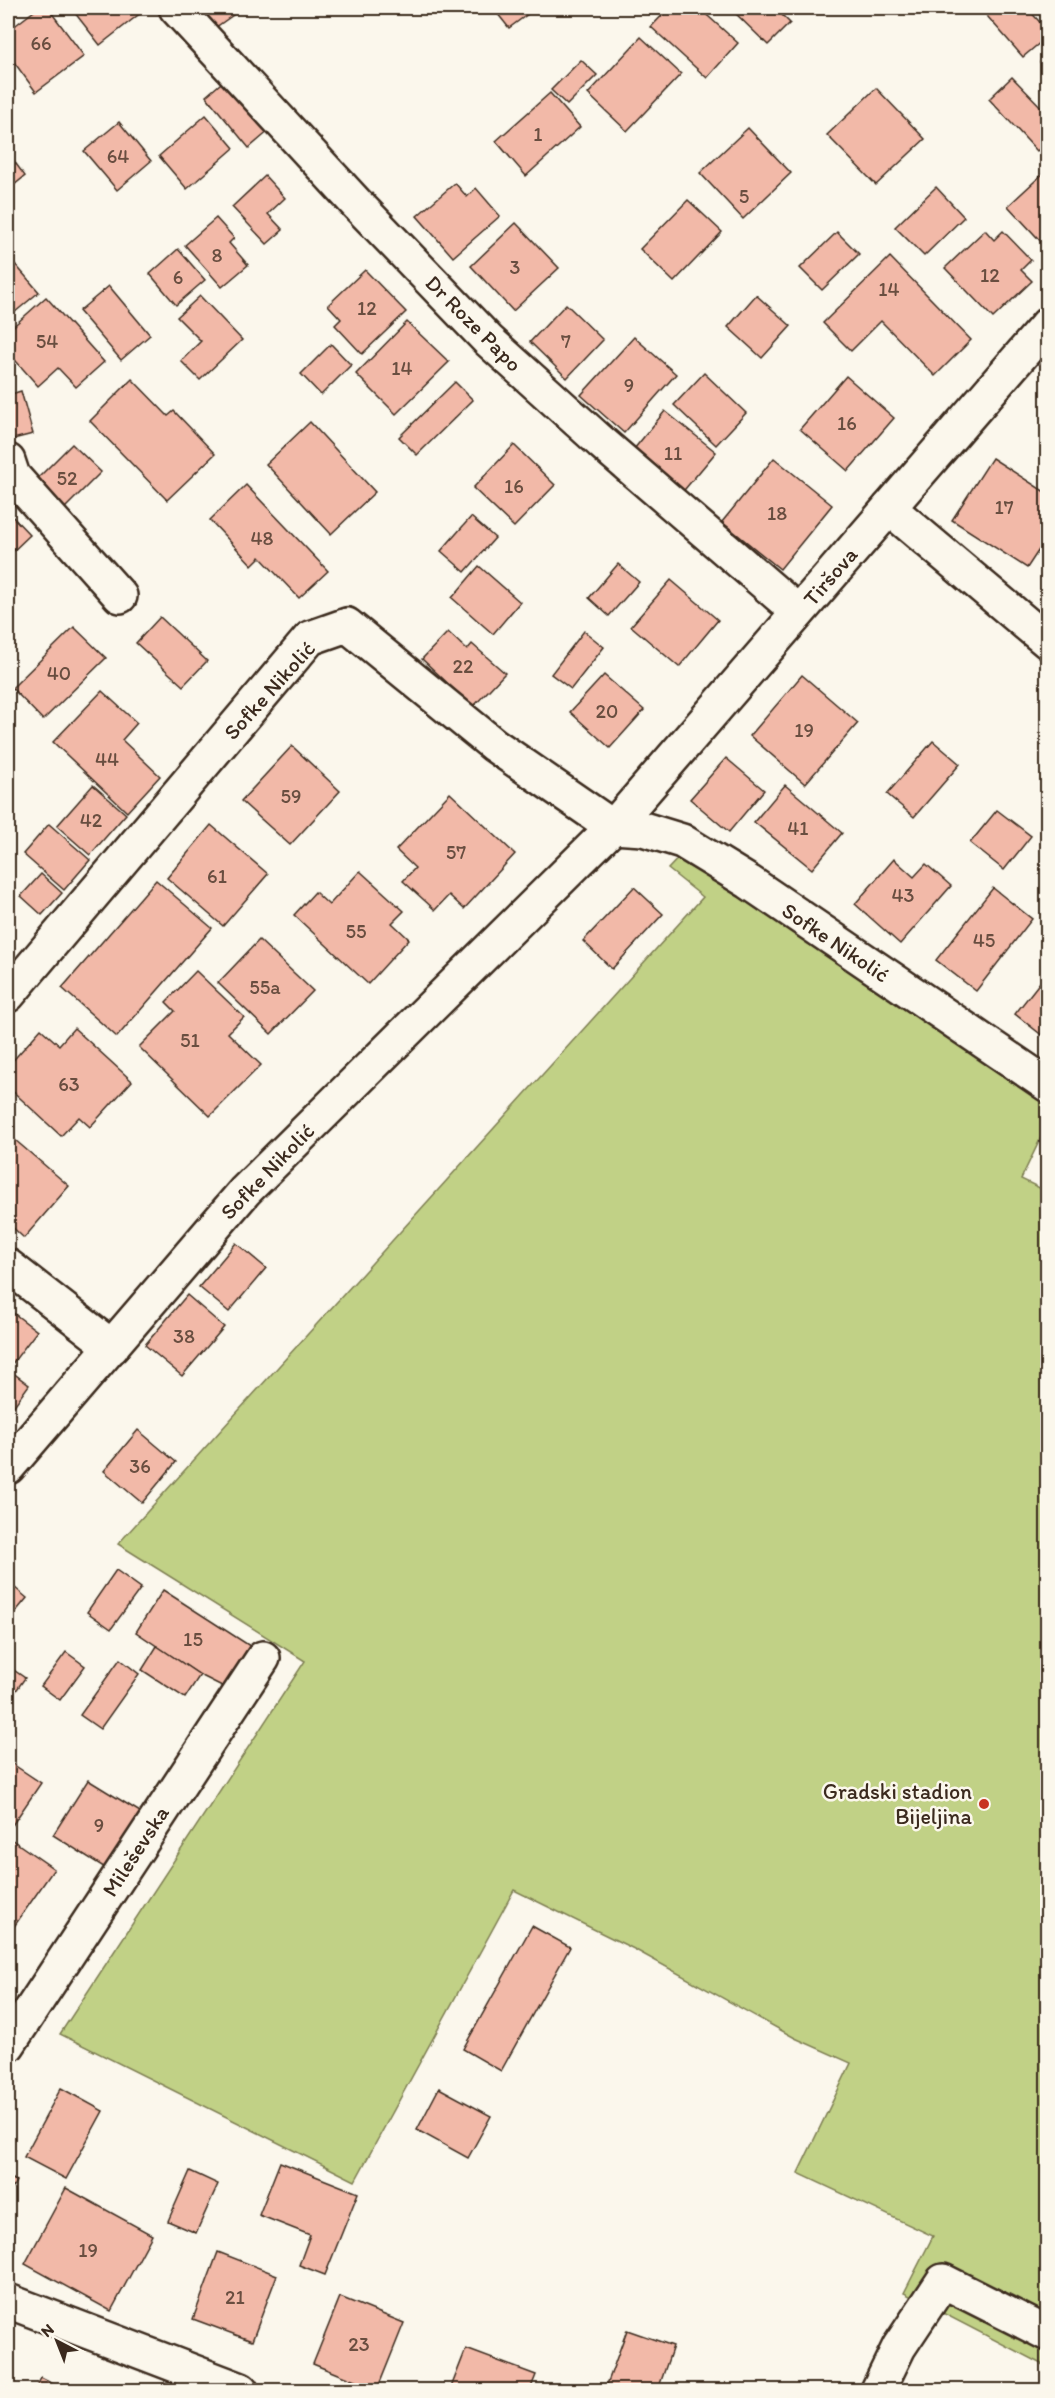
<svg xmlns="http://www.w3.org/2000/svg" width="1055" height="2398" font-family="Itim,sans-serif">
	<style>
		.green { fill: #c1d186; stroke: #7e7e52; stroke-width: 1.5 }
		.building { fill: #f2b9a8; stroke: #3b2a1e; stroke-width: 1.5 }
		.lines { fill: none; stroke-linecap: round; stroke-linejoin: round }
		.minor-casing { stroke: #3b2a1e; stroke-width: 38 }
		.minor { stroke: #fbf7ec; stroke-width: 33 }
		.poi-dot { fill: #c8321e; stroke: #fbf7ec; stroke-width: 2 }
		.labels { text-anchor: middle; stroke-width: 5; stroke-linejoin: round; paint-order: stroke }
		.number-label { font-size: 20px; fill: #694e40 }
		.street-label { font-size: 22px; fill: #3b2a1e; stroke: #fbf7ec }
		.poi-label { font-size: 22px; fill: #3b2a1e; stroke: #fbf7ec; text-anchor: end }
	</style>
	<rect width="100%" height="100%" fill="#fbf7ec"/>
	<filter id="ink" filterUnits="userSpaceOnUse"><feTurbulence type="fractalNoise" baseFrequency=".0167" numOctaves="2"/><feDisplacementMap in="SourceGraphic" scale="12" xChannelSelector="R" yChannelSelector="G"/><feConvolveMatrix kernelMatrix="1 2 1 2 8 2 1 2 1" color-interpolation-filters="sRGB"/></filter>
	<g filter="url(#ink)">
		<!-- green -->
		<path class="green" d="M684,852L1047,1094V1125L1021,1179L1048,1192L1047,2367L904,2293L933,2236L798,2173L851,2063L795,2038L634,1949L514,1890L355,2181L60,2034L305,1661L118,1544L703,897L668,869Z"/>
		<!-- building -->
		<g class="building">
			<path d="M38,8H48L84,56L36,92L8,54V31Z"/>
			<path d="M71,8H147L100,45Z"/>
			<path d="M192,8H243L209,32Z"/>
			<path d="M493,8H536L509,28Z"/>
			<path d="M669,8H699L738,43L707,78L651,27Z"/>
			<path d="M730,8H775L790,23L768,45Z"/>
			<path d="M980,8H1027L1048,31V36L1023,57Z"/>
			<path d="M641,37L681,74L627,131L588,94Z"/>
			<path d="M1048,55V70L1040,62Z"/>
			<path d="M581,60L597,75L567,105L551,90Z"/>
			<path d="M1012,77L1048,114V141L1037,151L989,99Z"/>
			<path d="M227,78L270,130L249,148L206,96Z"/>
			<path d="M876,88L925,139L876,185L827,135Z"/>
			<path d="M550,93L580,127L526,176L496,141Z"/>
			<path d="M206,115L234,148L187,189L159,156Z"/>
			<path d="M119,122L151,161L117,190L84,151Z"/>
			<path d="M748,128L791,173L743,219L700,173Z"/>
			<path d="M8,153L25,176L8,190Z"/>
			<path d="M1048,169V249L1008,206Z"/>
			<path d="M265,176L285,198L268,214L283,230L267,244L232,207Z"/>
			<path d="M455,183L467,197L476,188L500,216L453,257L417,216Z"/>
			<path d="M936,187L964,217L924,256L895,227Z"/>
			<path d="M688,200L722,232L674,282L640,249Z"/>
			<path d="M216,218L234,238L229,243L248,265L222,287L185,245Z"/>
			<path d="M516,223L559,268L513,311L471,266Z"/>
			<path d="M985,230L994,240L1003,231L1031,260L1021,270L1032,281L993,318L945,268Z"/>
			<path d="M837,232L859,254L822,290L800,268Z"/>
			<path d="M178,249L205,280L176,305L150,274Z"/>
			<path d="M8,256L39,292L8,318Z"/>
			<path d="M890,257L971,340L935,376L881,321L851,351L823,323Z"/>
			<path d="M365,270L406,312L362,354L335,325L341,319L328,305Z"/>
			<path d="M109,286L150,335L121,360L79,311Z"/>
			<path d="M756,295L791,326L762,358L728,327Z"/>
			<path d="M200,296L242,340L200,380L181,361L201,341L177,317Z"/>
			<path d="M46,297L104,362L76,387L58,368L38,386L8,352V331Z"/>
			<path d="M566,304L603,340L567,378L530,342Z"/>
			<path d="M407,322L449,362L396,414L356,374Z"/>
			<path d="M634,337L676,374L624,433L581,395Z"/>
			<path d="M331,344L351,365L321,395L301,374Z"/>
			<path d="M704,373L746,413L716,445L674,405Z"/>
			<path d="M846,376L894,418L848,471L800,429Z"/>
			<path d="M132,379L168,416L174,411L215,454L167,500L90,421Z"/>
			<path d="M455,382L473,400L417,455L399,437Z"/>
			<path d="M21,391L33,434L13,439L8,421V395Z"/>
			<path d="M665,411L716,452L680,495L630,454Z"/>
			<path d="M310,422L375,492L331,534L266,464Z"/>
			<path d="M72,444L101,472L62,511L33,483Z"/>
			<path d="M514,445L555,485L514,527L473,488Z"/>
			<path d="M774,458L832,505L780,569L722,522Z"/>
			<path d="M992,458L1048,494V536L1027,568L952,520Z"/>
			<path d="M246,485L328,571L299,598L260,557L252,565L210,520Z"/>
			<path d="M8,512L30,535L8,556Z"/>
			<path d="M471,517L495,538L465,572L441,551Z"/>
			<path d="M618,564L639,582L609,616L589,598Z"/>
			<path d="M479,566L520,602L493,634L452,598Z"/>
			<path d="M671,580L718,620L679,667L631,626Z"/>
			<path d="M160,617L207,661L183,686L136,643Z"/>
			<path d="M74,627L106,658L43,720L12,688Z"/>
			<path d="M584,631L604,647L571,689L551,674Z"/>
			<path d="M448,632L467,650L472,644L505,673L473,707L422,659Z"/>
			<path d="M604,675L644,710L610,748L570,712Z"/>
			<path d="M802,675L858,723L805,784L750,736Z"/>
			<path d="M102,691L137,723L122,740L160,776L127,812L53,742Z"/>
			<path d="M933,741L960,764L914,817L887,794Z"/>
			<path d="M292,746L340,791L290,845L241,801Z"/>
			<path d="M726,758L764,790L729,832L690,799Z"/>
			<path d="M93,785L126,814L90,855L57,826Z"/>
			<path d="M785,785L842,833L812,869L754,822Z"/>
			<path d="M450,793L515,854L464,909L449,895L435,910L403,881L415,868L396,850Z"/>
			<path d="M997,810L1031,836L1004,870L970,843Z"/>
			<path d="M49,824L90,860L64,890L23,854Z"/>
			<path d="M211,825L268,874L223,926L167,878Z"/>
			<path d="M894,859L914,877L926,864L951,886L900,944L855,904Z"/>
			<path d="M360,871L404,911L392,923L409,939L368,984L294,915L315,892L329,905Z"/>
			<path d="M41,874L62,893L42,915L21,896Z"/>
			<path d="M156,880L212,928L117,1037L62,988Z"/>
			<path d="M634,887L663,914L612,969L583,941Z"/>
			<path d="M993,888L1032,919L976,991L936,960Z"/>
			<path d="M259,940L313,991L271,1034L218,983Z"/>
			<path d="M196,971L244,1017L228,1033L261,1065L210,1116L139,1047L175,1011L166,1002Z"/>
			<path d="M1048,972V1040L1015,1014Z"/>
			<path d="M74,1028L132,1081L90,1127L79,1117L61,1136L8,1087V1066L41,1029L59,1045Z"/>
			<path d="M8,1134L69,1186L24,1238L8,1223Z"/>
			<path d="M236,1243L266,1268L229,1312L199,1287Z"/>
			<path d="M187,1295L224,1327L182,1376L145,1345Z"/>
			<path d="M8,1309L37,1331L8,1369L29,1385L8,1414Z"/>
			<path d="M138,1430L176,1462L142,1503L104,1471Z"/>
			<path d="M116,1570L141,1588L111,1629L87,1612Z"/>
			<path d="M8,1582L27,1598L8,1621Z"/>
			<path d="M163,1590L250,1646L224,1687L200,1675L136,1632Z"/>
			<path d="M157,1646L200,1675L185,1698L142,1670Z"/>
			<path d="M66,1652L85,1666L60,1700L41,1686Z"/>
			<path d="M120,1659L139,1674L100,1729L80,1715Z"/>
			<path d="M8,1666L25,1678L8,1702Z"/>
			<path d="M8,1761L41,1783L11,1827L8,1825Z"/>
			<path d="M88,1780L145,1815L110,1871L53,1835Z"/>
			<path d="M8,1837L54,1869L8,1935Z"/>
			<path d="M532,1926L570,1947L501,2071L463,2049Z"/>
			<path d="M61,2088L103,2111L66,2179L24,2157Z"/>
			<path d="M439,2088L491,2116L468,2158L417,2130Z"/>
			<path d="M280,2162L358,2193L325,2275L299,2265L310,2235L259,2215Z"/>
			<path d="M190,2171L218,2184L196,2233L168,2221Z"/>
			<path d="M8,2176L16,2181L8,2197Z"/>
			<path d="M66,2188L152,2235L111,2311L25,2264Z"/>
			<path d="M218,2252L277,2275L252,2341L193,2319Z"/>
			<path d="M340,2297L404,2323L377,2390L313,2364Z"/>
			<path d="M627,2330L673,2346L658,2390H605Z"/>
			<path d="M466,2349L536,2375L530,2390H450Z"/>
			<path d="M41,2378L65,2390H35Z"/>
		</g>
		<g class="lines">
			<!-- minor casing -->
			<g class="minor-casing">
				<g id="minor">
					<path d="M176,8L356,203L488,340L601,442L798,612"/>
					<path d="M8,461L13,476L120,596"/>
					<path d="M889,508L1048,642"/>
					<path d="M8,995L310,638L347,625L494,745L613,827L643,829L682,841L749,882L1048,1085"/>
					<path d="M8,1266L112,1347"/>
					<path d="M8,1467L245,1191L613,827L1048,324"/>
					<path d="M8,2045L263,1658"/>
					<path d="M8,2301L241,2390"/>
					<path d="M878,2390L899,2347L943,2281L1048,2334"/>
				</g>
			</g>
			<!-- minor -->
			<use href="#minor" class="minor"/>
		</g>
	</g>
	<!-- markers -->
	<circle class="poi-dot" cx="984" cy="1804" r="6"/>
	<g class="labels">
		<!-- number labels -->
		<g class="number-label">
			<text x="41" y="50">66</text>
			<text x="538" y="141">1</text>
			<text x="118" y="163">64</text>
			<text x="744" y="203">5</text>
			<text x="217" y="262">8</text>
			<text x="515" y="274">3</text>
			<text x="990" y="282">12</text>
			<text x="178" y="284">6</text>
			<text x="889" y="296">14</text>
			<text x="367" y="315">12</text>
			<text x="47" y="348">54</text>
			<text x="566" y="348">7</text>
			<text x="402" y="375">14</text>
			<text x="629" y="392">9</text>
			<text x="847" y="430">16</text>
			<text x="673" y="460">11</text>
			<text x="67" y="485">52</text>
			<text x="514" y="493">16</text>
			<text x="1004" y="514">17</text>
			<text x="777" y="520">18</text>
			<text x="262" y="545">48</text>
			<text x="463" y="673">22</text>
			<text x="59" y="680">40</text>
			<text x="607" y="718">20</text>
			<text x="804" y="737">19</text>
			<text x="107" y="766">44</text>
			<text x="291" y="803">59</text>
			<text x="91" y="827">42</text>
			<text x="798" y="835">41</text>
			<text x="456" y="859">57</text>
			<text x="217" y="883">61</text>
			<text x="903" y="902">43</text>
			<text x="356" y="938">55</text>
			<text x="984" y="947">45</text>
			<text x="265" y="994">55a</text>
			<text x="190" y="1047">51</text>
			<text x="69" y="1091">63</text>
			<text x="184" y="1343">38</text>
			<text x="140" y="1473">36</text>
			<text x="193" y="1646">15</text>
			<text x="99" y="1832">9</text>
			<text x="88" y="2257">19</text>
			<text x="235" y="2304">21</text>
			<text x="359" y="2351">23</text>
		</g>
		<!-- street labels -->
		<g class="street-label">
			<text transform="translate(474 323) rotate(45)" y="8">Dr Roze Papo</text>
			<text transform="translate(830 576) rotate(-49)" y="8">Tiršova</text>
			<text transform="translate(269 690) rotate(-48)" y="8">Sofke Nikolić</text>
			<text transform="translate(836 942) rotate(34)" y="8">Sofke Nikolić</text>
			<text transform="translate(267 1171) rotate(-46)" y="8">Sofke Nikolić</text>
			<text transform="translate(135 1851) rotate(-57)" y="8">Mileševska</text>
		</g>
		<!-- poi labels -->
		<g class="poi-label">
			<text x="972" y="1799">Gradski stadion<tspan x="972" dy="25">Bijeljina</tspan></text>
		</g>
	</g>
	<!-- margin -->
	<rect width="1055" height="2398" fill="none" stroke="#fbf7ec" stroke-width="30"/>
	<rect x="15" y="15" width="1025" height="2368" fill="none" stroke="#3b2a1e" stroke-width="2" filter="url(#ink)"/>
	<!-- north arrow -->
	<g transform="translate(57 2341) rotate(318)" stroke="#fbf7ec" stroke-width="4.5" paint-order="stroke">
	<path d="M0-4.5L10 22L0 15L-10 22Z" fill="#3b2a1e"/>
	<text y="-9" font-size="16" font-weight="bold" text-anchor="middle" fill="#3b2a1e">N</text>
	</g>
</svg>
